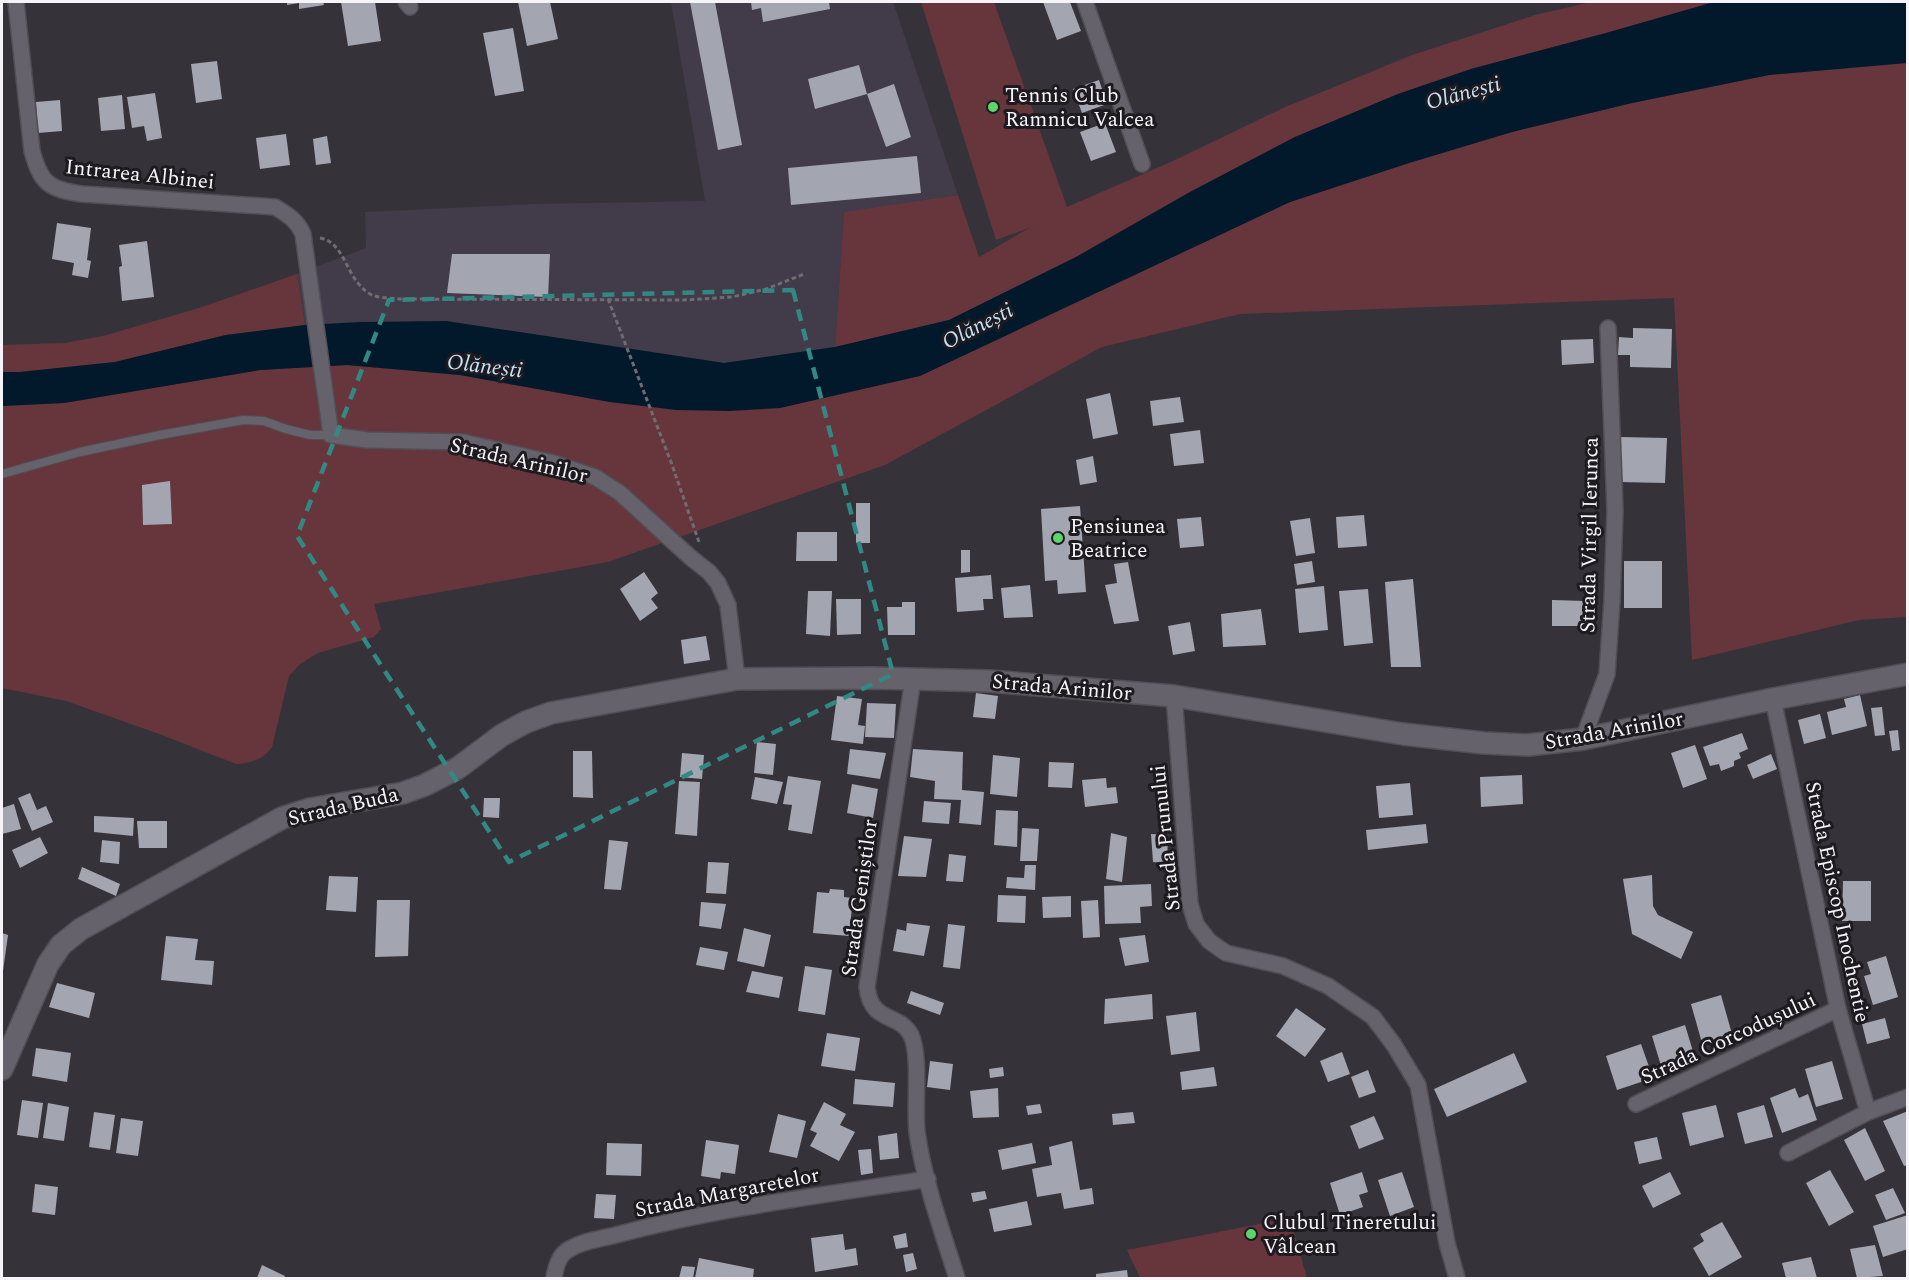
<svg xmlns="http://www.w3.org/2000/svg" width="1909" height="1280" font-family="Spectral,serif">
	<style>
		.built { fill: #423b49 }
		.green { fill: #66363c }
		.water { fill: #01192b }
		.building { fill: #a3a5b0 }
		.lines { fill: none; stroke-linecap: round; stroke-linejoin: round }
		.lane-casing { stroke: #524e55; stroke-width: 10 }
		.street-casing { stroke: #524e55; stroke-width: 18 }
		.secondary-casing { stroke: #524e55; stroke-width: 24 }
		.path { stroke: #706c73; stroke-width: 3; stroke-dasharray: 4.5 3; stroke-linecap: butt }
		.lane { stroke: #66626b; stroke-width: 8 }
		.street { stroke: #66626b; stroke-width: 15 }
		.secondary { stroke: #66626b; stroke-width: 21 }
		.marked { fill: none; stroke: #328983; stroke-width: 4.5; stroke-dasharray: 12 8; stroke-linejoin: round }
		.poi-dot { fill: #5cd56d; stroke: #1d1b1f; stroke-width: 2 }
		.labels { text-anchor: middle; stroke-width: 6; stroke-linejoin: round; paint-order: stroke }
		.poi-label { font-size: 21px; fill: #f6f3f9; stroke: #1d1b1f; text-anchor: start }
		.street-label { font-size: 21px; fill: #f6f3f9; stroke: #1d1b1f }
		.water-label { font-size: 22px; font-style: italic; fill: #c6e2f9; stroke: #1d1b1f }
	</style>
	<rect width="100%" height="100%" fill="#36323a"/>
	<!-- built -->
	<path class="built" d="M671,2H893L958,195L844,213L835,347L724,363L446,321L305,325L297,274L366,248L365,212L536,204L705,201Z"/>
	<!-- green -->
	<g class="green">
		<path d="M921,2H994L1067,207L1173,161L1283,108L1412,55L1535,15L1591,2H1714L1606,33L1471,69L1398,94L1295,137L1190,192L1076,257L949,320L835,347L844,212L958,195L979,257L1029,228L996,240Z"/>
		<path d="M1901,63H1907V617L1859,620L1692,660L1674,298L1240,314L1102,347L885,465L608,562L374,604L381,629L374,637L318,653L300,664L289,676L272,747C263,760 251,763 236,764L162,735L66,701L2,688V406L64,403L260,370L347,365L460,375L610,402L730,411L1290,202L1409,163L1512,132L1632,103L1769,75Z"/>
		<path d="M297,274L305,325L226,335L115,362L20,372H2V345L65,343L103,336L199,308Z"/>
		<path d="M1290,1218L1307,1278H1140L1127,1250Z"/>
	</g>
	<!-- water -->
	<path class="water" d="M1714,2H1907V63L1769,75L1632,103L1512,132L1409,163L1290,202L920,376L780,408L730,411L676,410L610,402L460,375L347,365L260,370L64,403L2,406V372H20L115,362L226,335L305,325L361,322L446,321L724,363L835,347L949,320L1076,257L1190,192L1295,137L1398,94L1471,69L1606,33Z"/>
	<!-- building -->
	<g class="building">
		<path d="M287,2H323L324,5L299,9V3L287,5Z"/>
		<path d="M341,2H375L381,41L348,46Z"/>
		<path d="M518,2H550L558,39L527,46Z"/>
		<path d="M690,2H715L742,145L718,150Z"/>
		<path d="M751,2H829L830,9L763,22L761,8L752,10Z"/>
		<path d="M1043,2H1070L1081,31L1057,40Z"/>
		<path d="M513,28L524,91L495,96L483,33Z"/>
		<path d="M217,61L222,99L196,103L191,64Z"/>
		<path d="M859,65L867,94L815,109L808,79Z"/>
		<path d="M1099,80L1107,104L1082,113L1073,89Z"/>
		<path d="M894,84L911,137L886,147L867,94Z"/>
		<path d="M155,93L162,138L147,141L144,126L132,128L127,97Z"/>
		<path d="M122,95L125,129L101,131L98,98Z"/>
		<path d="M60,100L62,131L38,133L36,102Z"/>
		<path d="M1105,123L1116,152L1091,161L1080,132Z"/>
		<path d="M286,134L290,165L260,169L256,138Z"/>
		<path d="M327,136L331,163L316,165L313,139Z"/>
		<path d="M917,156L921,193L791,205L788,168Z"/>
		<path d="M57,223L91,228L87,260L91,261L88,278L72,275L74,263L52,259Z"/>
		<path d="M147,241L154,297L122,301L119,267L122,266L119,245Z"/>
		<path d="M452,254H550L548,297L447,293Z"/>
		<path d="M1633,328L1672,329L1671,368L1630,367V355H1618L1619,337L1633,338Z"/>
		<path d="M1593,339L1594,363L1562,365L1561,340Z"/>
		<path d="M1110,393L1118,434L1093,439L1086,399Z"/>
		<path d="M1180,397L1184,422L1153,426L1150,401Z"/>
		<path d="M1200,430L1204,463L1174,466L1170,434Z"/>
		<path d="M1620,437L1667,438L1665,483L1619,482Z"/>
		<path d="M1093,456L1097,482L1080,485L1076,460Z"/>
		<path d="M170,481L172,524L143,525L142,485Z"/>
		<rect x="856" y="503" width="14" height="40"/>
		<path d="M1080,506L1086,592L1058,594L1057,580L1045,581L1041,509Z"/>
		<path d="M1364,515L1367,546L1338,548L1336,517Z"/>
		<path d="M1201,517L1204,546L1180,548L1177,519Z"/>
		<path d="M1310,518L1315,553L1296,556L1290,521Z"/>
		<path d="M797,532H837V561H796Z"/>
		<path d="M961,550H970V572L961,573Z"/>
		<path d="M1312,561L1315,582L1297,585L1294,564Z"/>
		<rect x="1624" y="561" width="38" height="47"/>
		<path d="M1128,562L1139,621L1114,624L1105,585L1117,583L1114,564Z"/>
		<path d="M644,572L658,593L651,599L658,608L640,621L620,589Z"/>
		<path d="M991,575L993,599H983L984,610L957,612L955,578Z"/>
		<path d="M1413,579L1421,667H1391L1385,582Z"/>
		<path d="M1030,585L1033,617L1004,618L1001,588Z"/>
		<path d="M1324,586L1328,630L1299,633L1295,589Z"/>
		<path d="M1368,589L1373,643L1344,646L1339,591Z"/>
		<path d="M808,591H832L830,636L806,634Z"/>
		<path d="M836,599H861V634L837,635Z"/>
		<path d="M1552,600L1586,601L1585,626H1552Z"/>
		<path d="M902,602H915V635H888L887,607H902Z"/>
		<path d="M1261,609L1266,645L1223,647L1221,614Z"/>
		<path d="M1190,622L1195,651L1173,655L1168,626Z"/>
		<path d="M706,636L710,660L684,664L681,640Z"/>
		<path d="M976,693L998,696L995,719L973,717Z"/>
		<path d="M1860,695L1867,726L1832,735L1827,712L1846,707L1844,699Z"/>
		<path d="M837,696L862,699L858,725L865,726L863,744L831,740Z"/>
		<path d="M867,703L896,704L894,738L865,737Z"/>
		<path d="M1882,707L1885,735L1875,736L1871,708Z"/>
		<path d="M1820,714L1826,738L1804,744L1798,720Z"/>
		<path d="M1898,730L1900,750L1892,751L1889,731Z"/>
		<path d="M1742,733L1748,749L1739,753L1741,758L1734,761V766L1721,771L1719,764L1710,766L1703,747Z"/>
		<path d="M757,742L776,744L773,775L754,773Z"/>
		<path d="M1695,745L1707,779L1683,788L1671,753Z"/>
		<path d="M850,749L886,753L880,779L847,774Z"/>
		<path d="M913,749L963,752L962,790L984,792L981,825L959,823L961,800L934,799L935,781L910,777Z"/>
		<path d="M573,751H592L593,798L573,797Z"/>
		<path d="M682,753L704,755L702,779L680,777Z"/>
		<path d="M1771,754L1777,769L1753,779L1747,765Z"/>
		<path d="M993,755L1020,758L1017,797L990,794Z"/>
		<path d="M1049,762L1074,763L1072,788L1048,787Z"/>
		<path d="M1522,775L1523,804L1481,807L1480,777Z"/>
		<path d="M788,776L821,781L812,834L788,830L792,805L783,804Z"/>
		<path d="M755,777L783,782L777,804L751,799Z"/>
		<path d="M1106,778L1107,788L1116,787L1118,803L1085,807L1082,780Z"/>
		<path d="M679,781L700,782L697,836L675,834Z"/>
		<path d="M1410,783L1413,815L1379,818L1376,786Z"/>
		<path d="M852,784L878,789L873,818L847,813Z"/>
		<path d="M30,793L37,810L46,806L53,822L32,831L18,798Z"/>
		<path d="M484,798H500L499,818L483,817Z"/>
		<path d="M924,801L951,803L949,824L922,822Z"/>
		<path d="M14,804L21,829L2,834V808Z"/>
		<path d="M996,810L1018,811L1017,847L994,845Z"/>
		<path d="M94,816L134,818L133,836L94,832Z"/>
		<path d="M137,821H167V848H139Z"/>
		<path d="M1426,824L1428,843L1368,850L1366,830Z"/>
		<path d="M1022,828L1039,829L1037,861H1020Z"/>
		<path d="M1111,833L1127,837L1122,882L1106,879Z"/>
		<path d="M1151,834L1168,835L1167,863L1153,862Z"/>
		<path d="M904,836L932,839L926,877L898,876Z"/>
		<path d="M40,837L48,853L20,868L12,850Z"/>
		<path d="M102,840L120,842L119,864L100,862Z"/>
		<path d="M609,840L628,842L621,890L604,889Z"/>
		<path d="M949,854L966,856L963,882L946,881Z"/>
		<path d="M708,862L729,863L726,894L706,893Z"/>
		<path d="M1025,865H1036L1035,890L1006,888L1007,877L1024,878Z"/>
		<path d="M82,867L120,884L116,896L78,879Z"/>
		<path d="M1652,875L1653,906L1658,915L1693,932L1681,959L1632,934L1623,879Z"/>
		<path d="M329,876L358,877L356,912L326,910Z"/>
		<path d="M1843,881H1871V921H1842Z"/>
		<path d="M1151,884L1152,906L1140,907L1141,923L1105,924L1104,886Z"/>
		<path d="M830,889L844,890V897L853,898L849,936L813,933L817,892L829,893Z"/>
		<path d="M998,895L1026,896L1025,923L997,922Z"/>
		<path d="M1071,896V917L1043,918L1042,897Z"/>
		<path d="M377,900H410L408,956L375,957Z"/>
		<path d="M1098,900L1100,937L1083,938L1081,901Z"/>
		<path d="M701,902L726,904L721,929L699,926Z"/>
		<path d="M907,923L930,926L924,956L893,951L897,929L906,931Z"/>
		<path d="M948,924L965,926L960,969L943,967Z"/>
		<path d="M744,928L771,935L764,967L737,961Z"/>
		<path d="M2,933L8,935L3,971H2Z"/>
		<path d="M1145,935L1149,962L1125,966L1119,938Z"/>
		<path d="M166,936L198,939L195,960L214,961L212,985L161,980Z"/>
		<path d="M700,947L728,952L724,970L696,965Z"/>
		<path d="M1886,956L1898,997L1873,1005L1864,976L1871,974L1867,962Z"/>
		<path d="M805,966L832,970L825,1015L798,1011Z"/>
		<path d="M752,971L783,977L779,998L746,992Z"/>
		<path d="M57,983L95,993L89,1018L49,1007Z"/>
		<path d="M911,991L944,1003L940,1015L907,1003Z"/>
		<path d="M1152,994L1153,1019L1104,1024L1105,999Z"/>
		<path d="M1721,995L1732,1034L1702,1043L1691,1004Z"/>
		<path d="M1296,1008L1326,1029L1305,1057L1276,1036Z"/>
		<path d="M1196,1012L1200,1051L1171,1055L1166,1016Z"/>
		<path d="M1885,1018L1890,1038L1867,1044L1862,1024Z"/>
		<path d="M1685,1025L1695,1058L1662,1069L1652,1036Z"/>
		<path d="M827,1033L860,1038L855,1071L821,1066Z"/>
		<path d="M1641,1044L1653,1078L1617,1090L1606,1056Z"/>
		<path d="M36,1048L71,1053L67,1082L32,1076Z"/>
		<path d="M1342,1052L1350,1074L1328,1082L1320,1061Z"/>
		<path d="M1514,1053L1527,1082L1447,1117L1434,1089Z"/>
		<path d="M930,1061L953,1064L950,1090L927,1087Z"/>
		<path d="M1832,1061L1843,1099L1816,1107L1805,1069Z"/>
		<path d="M1003,1067L1004,1076L990,1078L989,1069Z"/>
		<path d="M1214,1067L1217,1086L1182,1090L1180,1072Z"/>
		<path d="M1368,1070L1376,1092L1359,1098L1351,1077Z"/>
		<path d="M855,1079L895,1083L893,1107L853,1104Z"/>
		<path d="M998,1088L999,1117L973,1118L970,1091Z"/>
		<path d="M1795,1088L1799,1098L1808,1094L1817,1120L1782,1133L1770,1098Z"/>
		<path d="M22,1100L43,1103L38,1138L17,1135Z"/>
		<path d="M824,1102L846,1114L840,1125L855,1132L839,1161L810,1146L817,1133L810,1130Z"/>
		<path d="M48,1103L69,1107L64,1141L43,1138Z"/>
		<path d="M1040,1104L1042,1113L1028,1115L1026,1106Z"/>
		<path d="M1716,1105L1724,1137L1690,1146L1682,1113Z"/>
		<path d="M1764,1105L1773,1137L1745,1144L1737,1113Z"/>
		<path d="M1908,1111V1165L1904,1166L1883,1121Z"/>
		<path d="M94,1112L115,1115L110,1150L89,1147Z"/>
		<path d="M1133,1112L1135,1123L1113,1125L1112,1114Z"/>
		<path d="M778,1114L806,1121L797,1158L769,1152Z"/>
		<path d="M1374,1116L1384,1139L1359,1149L1350,1126Z"/>
		<path d="M121,1118L143,1121L138,1156L116,1153Z"/>
		<path d="M1865,1128L1885,1171L1865,1181L1844,1140Z"/>
		<path d="M897,1133L899,1158L880,1160L878,1136Z"/>
		<path d="M1657,1137L1662,1159L1639,1164L1634,1142Z"/>
		<path d="M706,1140L739,1145L735,1174L721,1172L720,1179L701,1176Z"/>
		<path d="M1072,1141L1080,1190L1092,1188L1094,1204L1064,1209L1061,1193L1037,1197L1032,1169L1052,1165L1049,1147Z"/>
		<path d="M607,1143L642,1144L641,1176L606,1175Z"/>
		<path d="M1032,1143L1036,1163L1002,1170L998,1150Z"/>
		<path d="M871,1149L873,1173L861,1175L858,1150Z"/>
		<path d="M1830,1170L1854,1212L1829,1226L1806,1183Z"/>
		<path d="M1362,1172L1368,1192L1359,1195L1363,1207L1340,1215L1330,1183Z"/>
		<path d="M1402,1172L1414,1207L1390,1216L1378,1180Z"/>
		<path d="M1670,1172L1681,1194L1653,1208L1642,1186Z"/>
		<path d="M35,1184L58,1187L55,1215L32,1212Z"/>
		<path d="M1893,1188L1905,1213L1886,1220L1875,1195Z"/>
		<path d="M985,1191L987,1199L973,1202L971,1193Z"/>
		<path d="M596,1194L616,1195L614,1219L594,1218Z"/>
		<path d="M1027,1201L1032,1225L994,1232L989,1209Z"/>
		<path d="M1908,1215V1249L1883,1257L1873,1226Z"/>
		<path d="M1722,1222L1742,1257L1709,1276L1693,1248L1704,1241L1700,1234Z"/>
		<path d="M906,1233L908,1247L896,1249L893,1236Z"/>
		<path d="M843,1234L845,1250L856,1248L858,1265L815,1272L811,1238Z"/>
		<path d="M1875,1245L1883,1276L1857,1278L1850,1249Z"/>
		<path d="M913,1253L917,1269L906,1272L903,1255Z"/>
		<path d="M1811,1257L1817,1278H1786L1782,1263Z"/>
		<path d="M699,1258L754,1269L753,1278H695Z"/>
		<path d="M262,1265L285,1276L284,1278H257Z"/>
		<path d="M682,1266L695,1267L693,1278H679Z"/>
		<path d="M1127,1270L1128,1278H1096V1274Z"/>
	</g>
	<g class="lines">
		<!-- lane casing -->
		<g class="lane-casing">
			<path id="lane" d="M2,474L80,452L160,435L243,420L264,421L286,429L310,435H331"/>
		</g>
		<!-- street casing -->
		<g class="street-casing">
			<g id="street">
				<path d="M16,2L32,151C41,184 49,189 82,194L275,207C288,215 297,220 303,234L331,435L367,440L463,442L554,463L595,477L620,493L690,557L709,572L718,583L728,605L737,679"/>
				<path d="M406,2L410,7"/>
				<path d="M1085,2L1142,164"/>
				<path d="M913,679L867,987C871,1024 899,1012 911,1035C921,1056 914,1106 917,1132C924,1181 942,1231 957,1278"/>
				<path d="M1174,696L1190,904L1196,924L1209,941L1226,953L1283,966L1328,986L1373,1017L1394,1045L1418,1085L1447,1243L1457,1278"/>
				<path d="M1773,699L1838,1009L1868,1112L1788,1153"/>
				<path d="M1583,739L1607,674L1612,601L1615,510L1608,328"/>
				<path d="M1636,1104L1838,1009"/>
				<path d="M1868,1112L1908,1097"/>
				<path d="M554,1278C555,1271 558,1259 564,1253C576,1242 600,1239 616,1235C718,1208 823,1195 928,1179"/>
			</g>
		</g>
		<!-- secondary casing -->
		<g class="secondary-casing">
			<path id="secondary" d="M2,1069L48,964L61,945L81,929L282,818L310,809L403,793L425,785L458,768L502,735L526,722L551,713L737,679L873,678L989,681L1174,696L1403,734L1484,743L1528,745L1583,739L1773,699L1908,674"/>
		</g>
		<!-- path -->
		<g class="path">
			<path d="M320,238C347,243 345,281 372,295C379,298 391,298 399,299L684,300L732,297L766,289L804,274"/>
			<path d="M608,299L671,462L699,542"/>
		</g>
		<!-- lane -->
		<use href="#lane" class="lane"/>
		<!-- street -->
		<use href="#street" class="street"/>
		<!-- secondary -->
		<use href="#secondary" class="secondary"/>
	</g>
	<!-- marked area -->
	<path class="marked" d="M793,290L893,674L509,862L297,536L389,300Z"/>
	<!-- markers -->
	<g class="poi-dot">
		<circle cx="993" cy="107" r="6"/>
		<circle cx="1058" cy="538" r="6"/>
		<circle cx="1251" cy="1234" r="6"/>
	</g>
	<g class="labels">
		<!-- poi labels -->
		<g class="poi-label">
			<text x="1005" y="102">Tennis Club<tspan x="1005" dy="24">Ramnicu Valcea</tspan></text>
			<text x="1070" y="533">Pensiunea<tspan x="1070" dy="24">Beatrice</tspan></text>
			<text x="1263" y="1229">Clubul Tineretului<tspan x="1263" dy="24">Vâlcean</tspan></text>
		</g>
		<!-- street labels -->
		<g class="street-label">
			<text transform="translate(140 174) rotate(6)" y="7">Intrarea Albinei</text>
			<text transform="translate(519 460) rotate(13)" y="7">Strada Arinilor</text>
			<text transform="translate(1589 535) rotate(-89)" y="7">Strada Virgil Ierunca</text>
			<text transform="translate(1062 687) rotate(5)" y="7">Strada Arinilor</text>
			<text transform="translate(1614 730) rotate(-10)" y="7">Strada Arinilor</text>
			<text transform="translate(343 806) rotate(-13)" y="7">Strada Buda</text>
			<text transform="translate(1165 838) rotate(-96)" y="7">Strada Prunului</text>
			<text transform="translate(859 898) rotate(-82)" y="7">Strada Geniștilor</text>
			<text transform="translate(1838 902) rotate(78)" y="7">Strada Episcop Inochentie</text>
			<text transform="translate(1728 1038) rotate(-25)" y="7">Strada Corcodușului</text>
			<text transform="translate(727 1192) rotate(-11)" y="7">Strada Margaretelor</text>
		</g>
		<!-- water labels -->
		<g class="water-label">
			<text transform="translate(1463 92) rotate(-15)" y="8">Olănești</text>
			<text transform="translate(977 325) rotate(-27)" y="8">Olănești</text>
			<text transform="translate(485 365) rotate(7)" y="8">Olănești</text>
		</g>
	</g>
	<!-- border -->
	<rect width="1909" height="1280" fill="none" stroke="#f6f3f9" stroke-width="6"/>
</svg>
